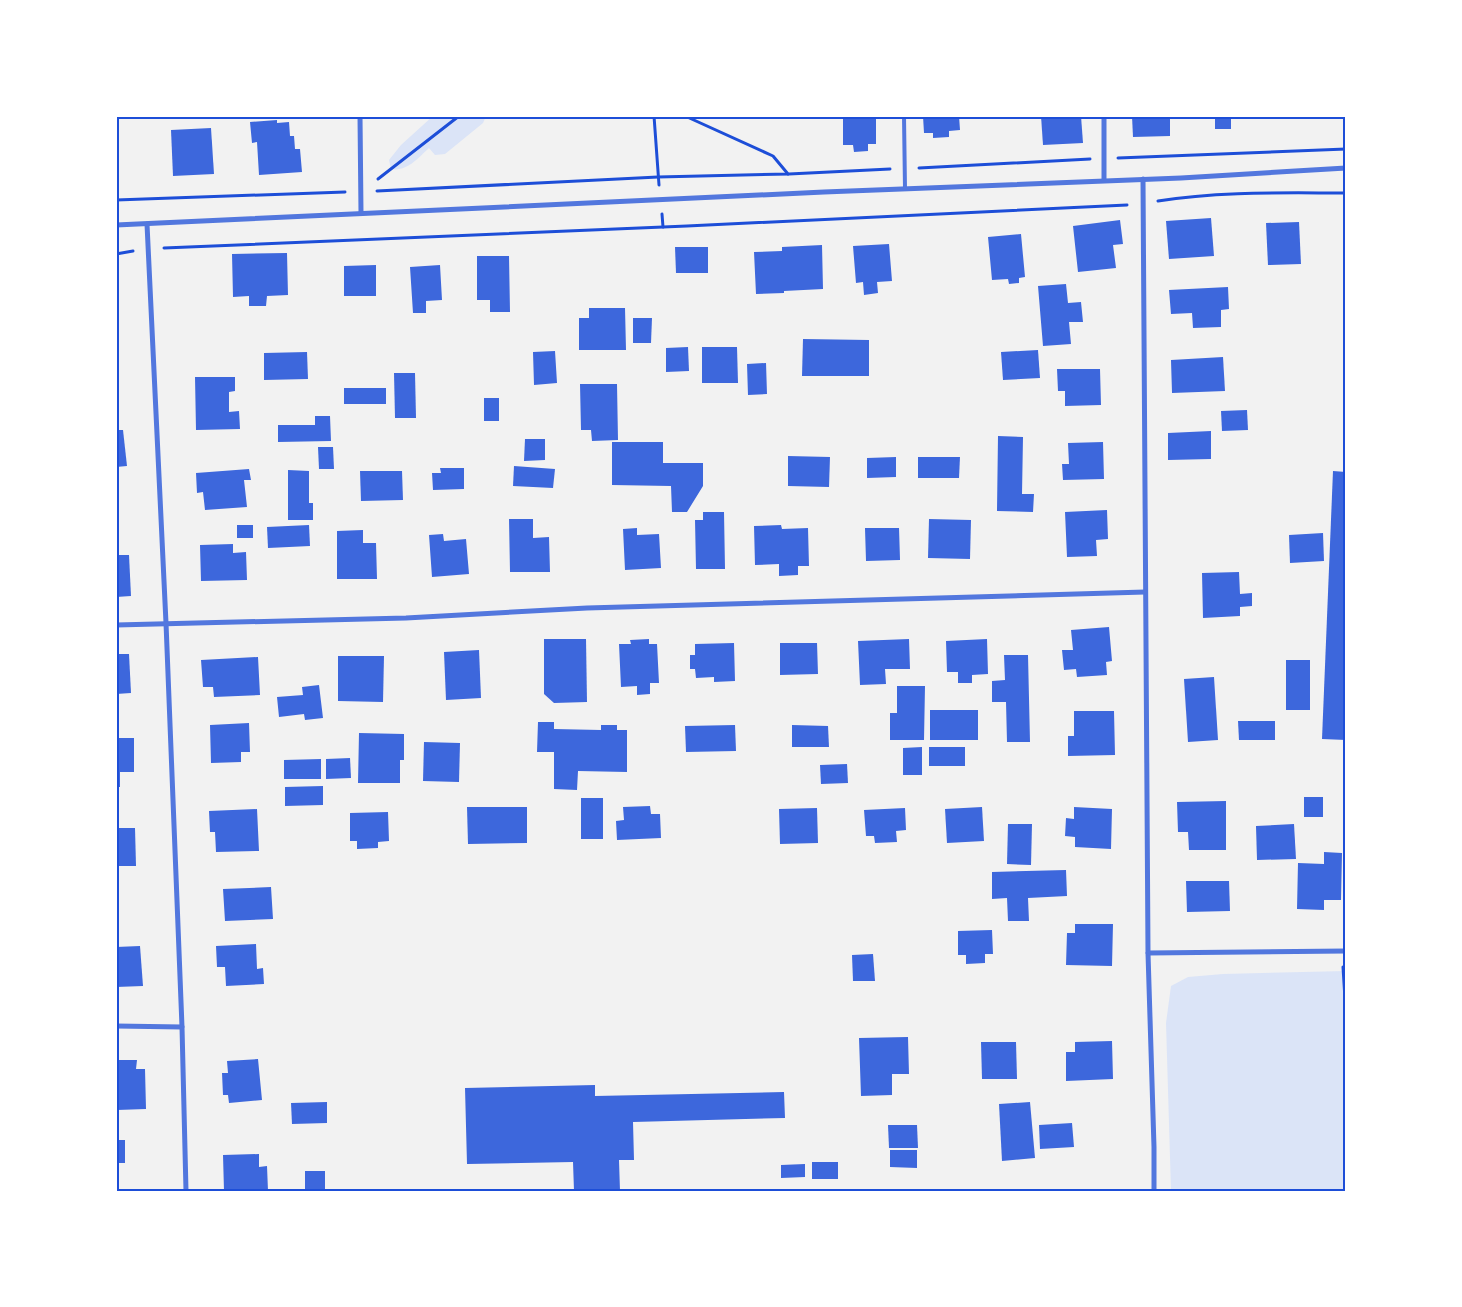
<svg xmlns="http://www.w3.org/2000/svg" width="1462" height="1307" font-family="'IBM Plex Sans',sans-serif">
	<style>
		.green { fill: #dbe4f7 }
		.building { fill: #3d67dc }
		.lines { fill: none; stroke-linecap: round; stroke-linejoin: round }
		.path { stroke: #1d4ed8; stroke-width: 3 }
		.service { stroke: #5277de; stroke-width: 4 }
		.minor { stroke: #5277de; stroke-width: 5 }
		.neatline { fill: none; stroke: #1d4ed8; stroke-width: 2 }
	</style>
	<rect width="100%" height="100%" fill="#f2f2f2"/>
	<!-- green -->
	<g class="green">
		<path d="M433,116H486L483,123L445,154L435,155L429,148C418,158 407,172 391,169L389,160L401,145Z"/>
		<path d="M1346,971V1191H1171L1166,1023L1171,986L1188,977L1223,974Z"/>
	</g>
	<!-- building -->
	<g class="building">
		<path d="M843,116H876V144H868V151L854,152L853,145H843Z"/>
		<path d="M923,116H959L960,130L949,131V137L933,138V133H924Z"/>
		<path d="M1041,116H1081L1083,143L1043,145Z"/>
		<path d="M1132,116H1170V136L1133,137Z"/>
		<rect x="1215" y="116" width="16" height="13"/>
		<path d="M277,120V123L289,122L290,136H294L295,149H300L302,172L259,175L257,142L252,143L250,122Z"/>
		<path d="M211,128L214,174L173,176L171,130Z"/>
		<path d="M1211,218L1214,256L1169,259L1166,221Z"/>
		<path d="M1120,220L1123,244L1113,245L1116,268L1078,272L1073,226Z"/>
		<path d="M1299,222L1301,264L1268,265L1266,223Z"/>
		<path d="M1021,234L1025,277L1019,278V283L1009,284L1008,279L992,280L988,237Z"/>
		<path d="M889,244L892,281L877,282L878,293L864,295L863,282L856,283L853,246Z"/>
		<path d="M822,245L823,289L784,291V293L756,294L754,252L782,251V247Z"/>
		<path d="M675,247H708V273H676Z"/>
		<path d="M287,253L288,295L267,296L266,306H249V296L233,297L232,254Z"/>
		<path d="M477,256H509L510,312H490V300H477Z"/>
		<path d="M376,265V296H344V266Z"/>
		<path d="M440,265L442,300L426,301V313H413L410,267Z"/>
		<path d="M1066,284L1068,303L1081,302L1083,322H1069L1071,344L1043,346L1038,286Z"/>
		<path d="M1228,287L1229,309L1221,310V327L1193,328L1192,313L1171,314L1169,290Z"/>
		<path d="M589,308H625L626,350H579V318H589Z"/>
		<path d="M633,318H652L651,343H633Z"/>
		<path d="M803,339L869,340V376H802Z"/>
		<path d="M688,347L689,371L666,372V348Z"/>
		<path d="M702,347H737L738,383H702Z"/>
		<path d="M1038,350L1040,378L1003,380L1001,352Z"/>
		<path d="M555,351L557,383L534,385L533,352Z"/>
		<path d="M307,352L308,379L264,380V353Z"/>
		<path d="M1223,357L1225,391L1172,393L1171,360Z"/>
		<path d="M766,363L767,394L748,395L747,364Z"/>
		<path d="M1057,369H1100L1101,405L1065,406V391H1058Z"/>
		<path d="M394,373H415L416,418H395Z"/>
		<path d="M195,377H235V391L229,392V412L239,411L240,429L196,430Z"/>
		<path d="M580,384H617L618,440L592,441L591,430H581Z"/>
		<rect x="344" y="388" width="42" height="16"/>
		<rect x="484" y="398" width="15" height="23"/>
		<path d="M1247,410L1248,430L1222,431L1221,411Z"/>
		<path d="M315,416H330L331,441L278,442V425H315Z"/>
		<path d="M116,430H123L127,466L116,467Z"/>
		<path d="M1211,431V459L1168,460V433Z"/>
		<path d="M998,436L1023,437L1022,494H1034L1033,512L997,511Z"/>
		<path d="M525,439H545V460L524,461Z"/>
		<path d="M612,442H663V463H703V486L687,512H672L671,486L612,485Z"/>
		<path d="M1103,442L1104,479L1063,480L1062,464H1069L1068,443Z"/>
		<path d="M318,447H333L334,469H319Z"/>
		<path d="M788,456L830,457L829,487L788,486Z"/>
		<path d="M896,457V477L867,478V458Z"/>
		<path d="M918,457H960L959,478H918Z"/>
		<path d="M514,466L555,469L553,488L513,486Z"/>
		<path d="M440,468H464V489L433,490L432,473H441Z"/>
		<path d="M249,469L251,480H244L247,507L205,510L203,492L197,493L196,473Z"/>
		<path d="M288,470L309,471V503H313V520H288Z"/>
		<path d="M360,471H402L403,500L361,501Z"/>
		<path d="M1333,471L1346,472V740L1322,739Z"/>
		<path d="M1107,510L1108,539L1096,540L1097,556L1067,557L1065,512Z"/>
		<path d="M703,512H724L725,569H696L695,520H703Z"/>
		<path d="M509,519H533V538L549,537L550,572H510Z"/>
		<path d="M929,519L971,520L970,559L928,558Z"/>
		<rect x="237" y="525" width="16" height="13"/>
		<path d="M309,525L310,546L268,548L267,527Z"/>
		<path d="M781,525L782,529L808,528L809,566H798V575L779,576V564L755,565L754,526Z"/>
		<path d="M637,528V535L659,534L661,568L625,570L623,529Z"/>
		<path d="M865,528H899L900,560L866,561Z"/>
		<path d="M363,530V543H376L377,579H337V531Z"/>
		<path d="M1323,533L1324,561L1290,563L1289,535Z"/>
		<path d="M443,534L444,541L466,539L469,574L432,577L429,535Z"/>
		<path d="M233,544V553L246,552L247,580L201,581L200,545Z"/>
		<path d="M116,555H129L131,596L116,597Z"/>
		<path d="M1239,572L1240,594L1252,593V606L1240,607V616L1203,618L1202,573Z"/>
		<path d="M1109,627L1112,661L1106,662L1107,675L1077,677L1076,669L1064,670L1062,650H1073L1071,630Z"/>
		<path d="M544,639H586L587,702L554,703L544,694Z"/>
		<path d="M649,639V644H657L659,683H650V694L637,695V686L621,687L619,644H631L630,640Z"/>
		<path d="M909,639L910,669H885L886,684L860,685L858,641Z"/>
		<path d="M987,639L988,674L972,675V683H958V672H947L946,641Z"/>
		<path d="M734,643L735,681L714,682V677L696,678L695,669H690V655H695V644Z"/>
		<path d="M780,643H817L818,674L780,675Z"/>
		<path d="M479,650L481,698L446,700L444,652Z"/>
		<path d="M116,654H129L131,693L116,694Z"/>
		<path d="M1004,655H1028L1030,742H1007L1006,702H992V681L1005,680Z"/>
		<path d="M338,656H384L383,702L338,701Z"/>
		<path d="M258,657L260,695L214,697L213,687H203L201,660Z"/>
		<rect x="1286" y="660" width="24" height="50"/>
		<path d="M1214,677L1218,740L1188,742L1184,679Z"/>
		<path d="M319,685L323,718L305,720L304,714L279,717L277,697L303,695L302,687Z"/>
		<path d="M897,686H925L924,740H890V713H897Z"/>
		<rect x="930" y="710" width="48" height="30"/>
		<path d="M1074,711H1114L1115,755L1068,756V736H1074Z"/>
		<path d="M1238,721H1275V740H1239Z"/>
		<path d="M538,722H554V729L601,730V725H617V730H627V772L578,771L577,790L554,789V752H537Z"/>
		<path d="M249,723L250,752H241V762L211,763L210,725Z"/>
		<path d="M735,725L736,751L686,752L685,726Z"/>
		<path d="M792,725L828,726L829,747H792Z"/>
		<path d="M359,733L404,734V760H400V783H358Z"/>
		<path d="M116,738H134V772H120V787H116Z"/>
		<path d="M424,742L460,743L459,782L423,781Z"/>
		<path d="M922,747V775H903V748Z"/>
		<rect x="929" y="747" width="36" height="19"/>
		<path d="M350,758L351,778L326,779V759Z"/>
		<path d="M321,759V779H284V760Z"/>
		<path d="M847,764L848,783L821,784L820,765Z"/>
		<path d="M323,786V805L285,806V787Z"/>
		<rect x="1304" y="797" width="19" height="20"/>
		<rect x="581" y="798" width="22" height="41"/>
		<path d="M1226,801V850H1189L1188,832H1178L1177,802Z"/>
		<path d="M650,806L651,814H660L661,838L617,840L616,821L624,820L623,807Z"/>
		<path d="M467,807H527V843L468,844Z"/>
		<path d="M982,807L984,841L947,843L945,809Z"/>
		<path d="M1074,807L1112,809L1111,849L1075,847V837L1065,836L1066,818L1074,819Z"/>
		<path d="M817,808L818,843L780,844L779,809Z"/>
		<path d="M905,808L906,830L896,831L897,842L875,843L874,836H866L864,810Z"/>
		<path d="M257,809L259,851L216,852L215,832H210L209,811Z"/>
		<path d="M388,812L389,841L378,842V848L357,849V841H350V813Z"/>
		<path d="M1008,824H1032L1031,865L1007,864Z"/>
		<path d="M1294,824L1296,859L1257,860L1256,826Z"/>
		<path d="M116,828H135L136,866H116Z"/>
		<path d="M1324,852L1342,853L1341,900H1324V910L1297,909L1298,863L1324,864Z"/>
		<path d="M1066,870L1067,896L1028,898L1029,921H1008L1007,898L992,899V872Z"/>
		<rect x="1343" y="876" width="3" height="24"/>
		<path d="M1186,881H1229L1230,911L1187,912Z"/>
		<path d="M271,887L273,919L225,921L223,889Z"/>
		<path d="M1075,924H1113L1112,966L1066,965L1067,933H1075Z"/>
		<path d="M992,930L993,954H985V963L966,964V955H958V931Z"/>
		<path d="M256,944L257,969L263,968L264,984L226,986L225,967H217L216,946Z"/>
		<path d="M140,946L143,986L116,987V947Z"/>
		<path d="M873,954L875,981H853L852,955Z"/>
		<path d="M908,1037L909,1074H892V1095L861,1096L859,1038Z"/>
		<path d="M1112,1041L1113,1079L1066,1081V1052H1075V1042Z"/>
		<path d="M981,1042H1016L1017,1079H982Z"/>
		<path d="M258,1059L262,1100L229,1103L228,1095H223L222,1073H228L227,1061Z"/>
		<path d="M116,1060H137L136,1069H145L146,1109L117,1110Z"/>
		<path d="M595,1085V1096L784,1092L785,1118L633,1122L634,1160H619L620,1191H574L573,1162L467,1164L465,1088Z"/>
		<path d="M327,1102V1123L292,1124L291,1103Z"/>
		<path d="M1030,1102L1035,1158L1002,1161L999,1104Z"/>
		<path d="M1072,1123L1074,1147L1040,1149L1039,1125Z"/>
		<path d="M888,1125H917L918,1148H889Z"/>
		<rect x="116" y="1140" width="9" height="23"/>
		<path d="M890,1150H917V1168L890,1167Z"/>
		<path d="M259,1154V1167L267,1166L268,1191H224L223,1155Z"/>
		<rect x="812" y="1162" width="26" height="17"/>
		<path d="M805,1164V1177L781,1178V1165Z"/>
		<rect x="305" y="1171" width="20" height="20"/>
	</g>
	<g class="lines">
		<!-- path -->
		<g class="path">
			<path d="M654,116L659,185"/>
			<path d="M685,116L773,156L788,174"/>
			<path d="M1118,158L1346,149"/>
			<path d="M919,168L1090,159"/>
			<path d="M378,179L459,116"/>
			<path d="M377,191L658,177L789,174L890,169"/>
			<path d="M116,200L345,192"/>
			<path d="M1158,201C1219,191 1283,193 1346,193"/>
			<path d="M662,214L663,227"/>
			<path d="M164,248L687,226L1127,205"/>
			<path d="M116,254L133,251"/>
			<path d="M1343,967L1346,1015"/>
		</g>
		<!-- service -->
		<path class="service" d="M904,116L905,189"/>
		<!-- minor -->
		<g class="minor">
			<path d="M360,116L361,213"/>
			<path d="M1104,116V180"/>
			<path d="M1143,179L1148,953L1154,1147V1191"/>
			<path d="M147,224L166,623L182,1027L186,1191"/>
			<path d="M116,225L824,192L1181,178L1346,168"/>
			<path d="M116,625L406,618L587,608L1145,592"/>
			<path d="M1148,953L1346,951"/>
			<path d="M116,1026L182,1027"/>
		</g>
	</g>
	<!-- border -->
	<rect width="1462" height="1307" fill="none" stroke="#ffffff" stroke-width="235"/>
	<rect x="118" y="118" width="1226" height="1072" class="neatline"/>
</svg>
